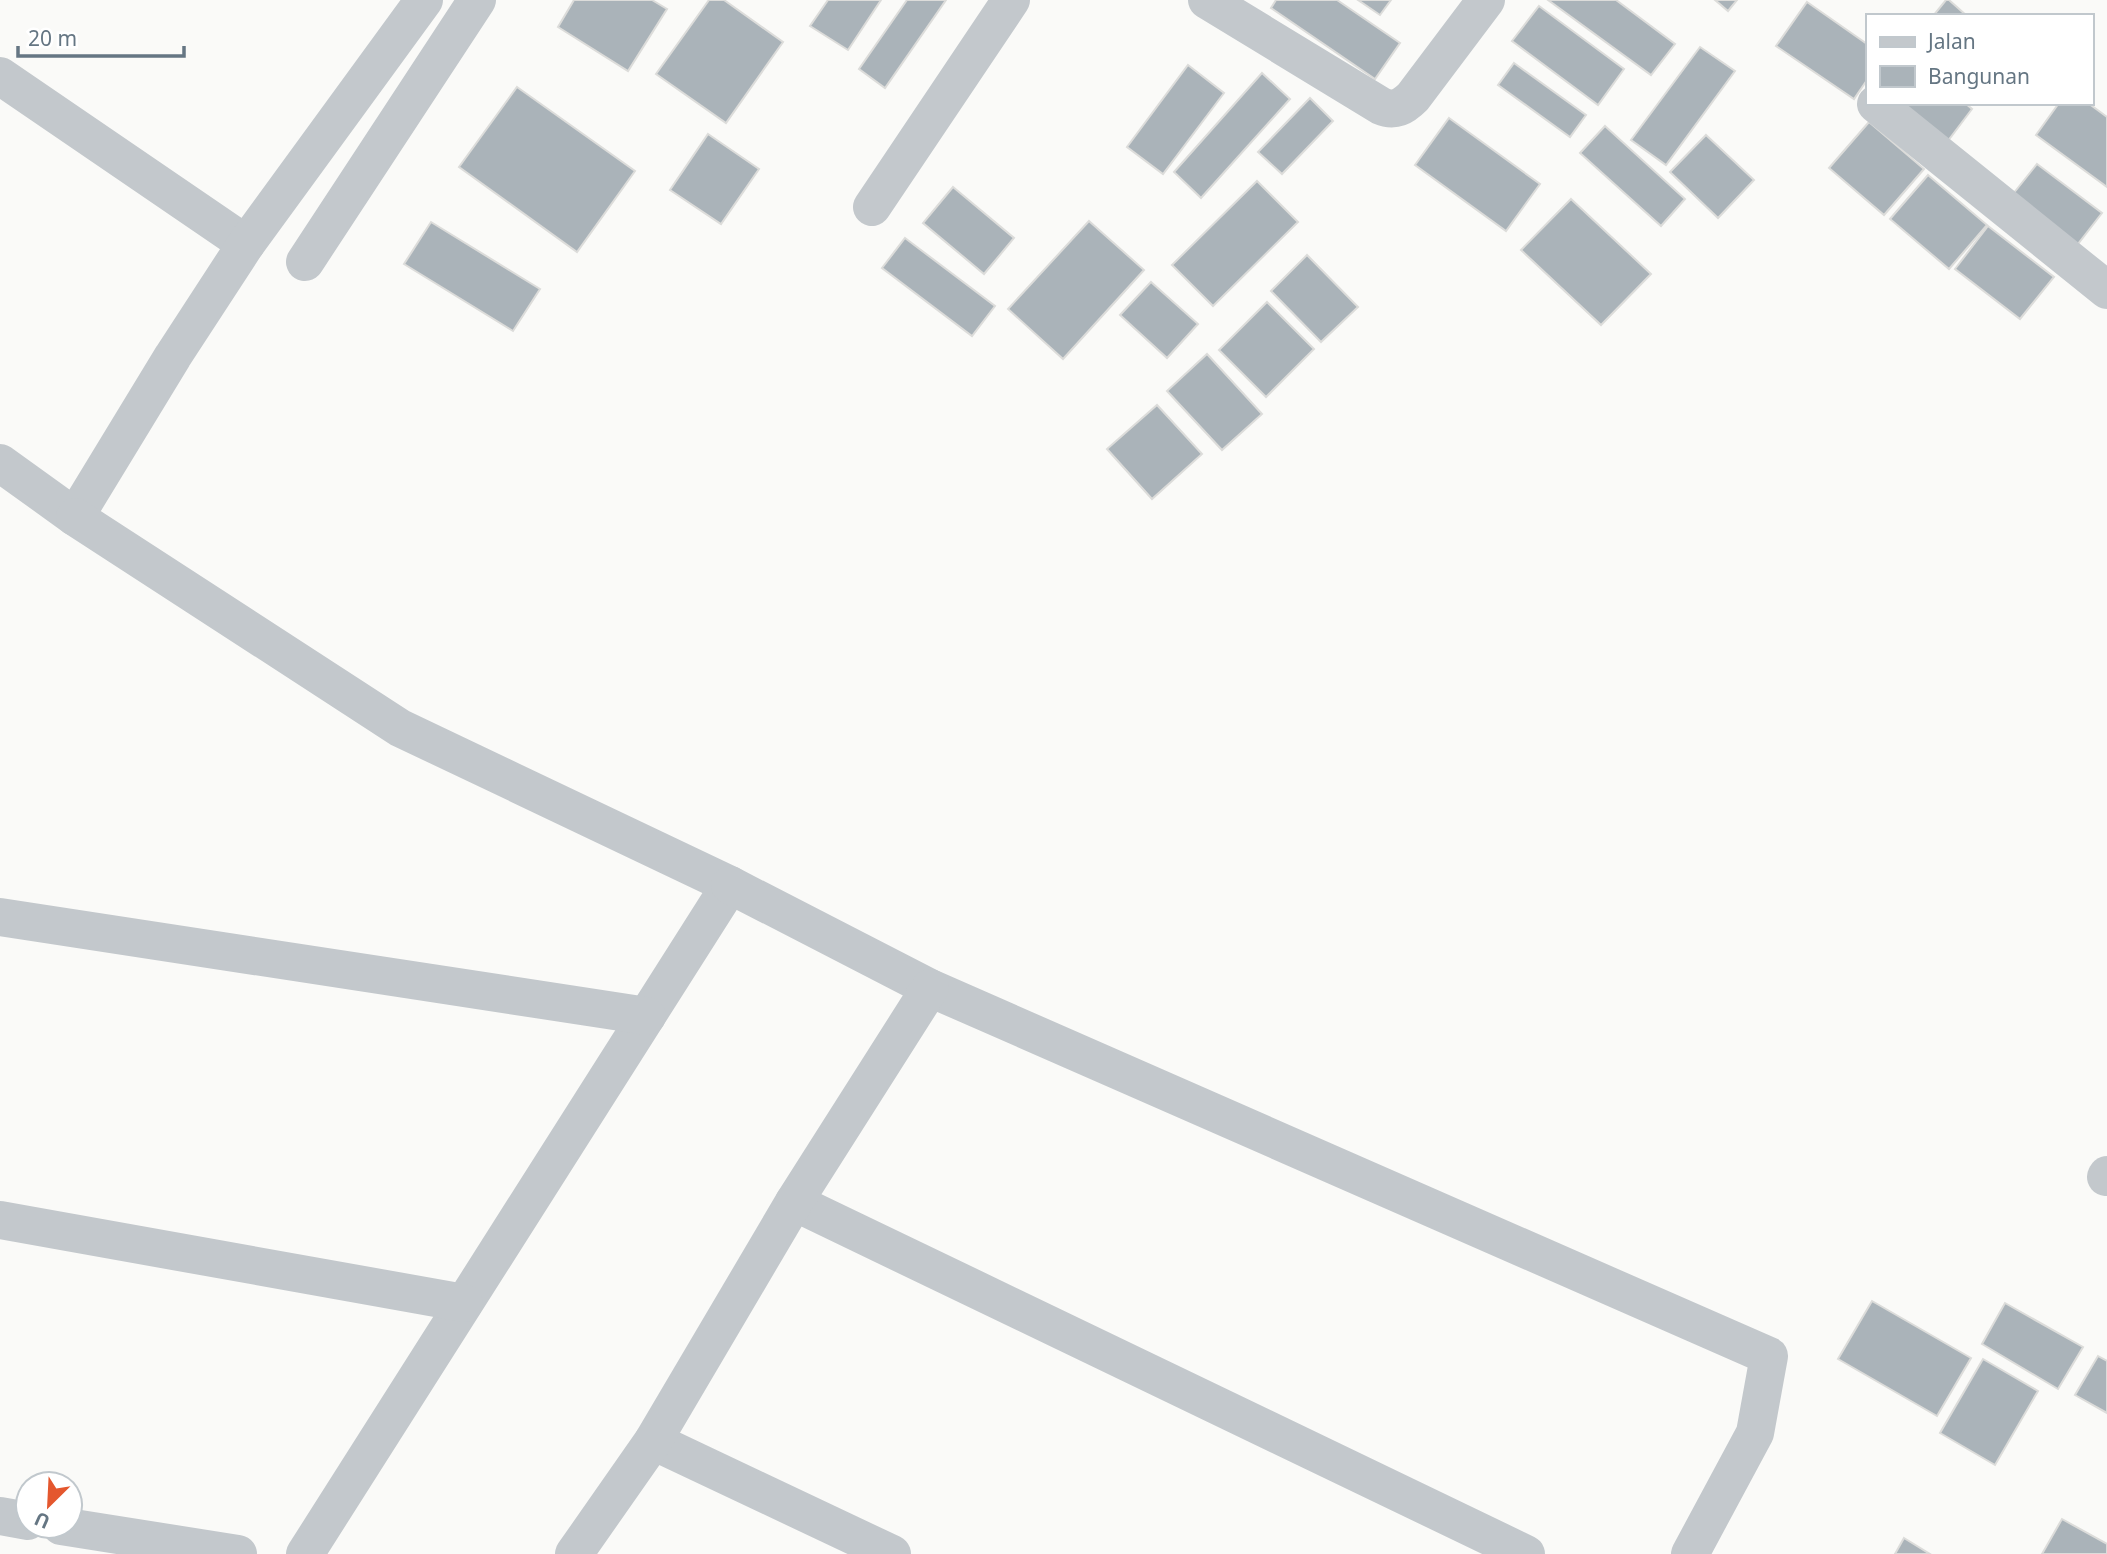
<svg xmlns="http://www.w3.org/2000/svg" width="2107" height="1554" font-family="'Noto Sans',sans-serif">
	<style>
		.building { fill: #aab3b9; stroke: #dcdcda; stroke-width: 2 }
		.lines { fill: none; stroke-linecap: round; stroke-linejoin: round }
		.minor { stroke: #c3c8cc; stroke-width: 38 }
	</style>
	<rect width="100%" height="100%" fill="#fafaf8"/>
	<!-- building -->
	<g class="building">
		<path d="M574,0H652L667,9L628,71L558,27Z"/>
		<path d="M709,0H724L783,42L726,123L656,74Z"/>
		<path d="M828,0H881L848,50L810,26Z"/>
		<path d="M907,0H946L885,88L859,69Z"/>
		<path d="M1276,0H1337L1400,43L1375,79L1271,8Z"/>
		<path d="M1358,0H1391L1380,15Z"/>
		<path d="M1548,0H1616L1675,44L1651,75Z"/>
		<path d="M1715,0H1737L1728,11Z"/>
		<path d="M1946,0H1949L1967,16H1933Z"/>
		<path d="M1807,2L1867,44V80L1854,99L1776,46Z"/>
		<path d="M1539,6L1624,69L1598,105L1512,41Z"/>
		<path d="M1700,47L1735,71L1666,165L1631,140Z"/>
		<path d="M1514,63L1586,115L1570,137L1498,85Z"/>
		<path d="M1188,65L1224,93L1163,174L1127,147Z"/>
		<path d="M1262,73L1290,99L1201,198L1174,172Z"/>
		<path d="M517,87L635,171L577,252L459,167Z"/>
		<path d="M1310,98L1333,121L1282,174L1258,152Z"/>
		<path d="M1887,103H1965L1972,109L1944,146Z"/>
		<path d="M2059,103H2088L2107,117V187L2036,135Z"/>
		<path d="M1449,118L1540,184L1506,231L1415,165Z"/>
		<path d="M1869,122L1924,169L1884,215L1829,168Z"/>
		<path d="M1605,126L1685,199L1661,226L1580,153Z"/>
		<path d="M708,134L759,169L721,224L670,190Z"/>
		<path d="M1706,135L1754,180L1718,218L1670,172Z"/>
		<path d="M2037,164L2102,213L2074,249L2009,199Z"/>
		<path d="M1928,175L1987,225L1949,269L1890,219Z"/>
		<path d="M1257,181L1298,222L1213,306L1172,265Z"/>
		<path d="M953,187L1014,238L984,274L923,223Z"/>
		<path d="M1571,199L1651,274L1601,325L1521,250Z"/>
		<path d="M1089,221L1144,270L1063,359L1008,309Z"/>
		<path d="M431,222L540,289L513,331L404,264Z"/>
		<path d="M1988,226L2054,277L2020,319L1955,269Z"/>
		<path d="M905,238L995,306L972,336L882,268Z"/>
		<path d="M1307,255L1358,307L1321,342L1271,291Z"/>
		<path d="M1151,282L1198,324L1167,358L1120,315Z"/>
		<path d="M1267,302L1314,349L1266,397L1219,350Z"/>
		<path d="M1207,354L1262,414L1222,450L1167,391Z"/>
		<path d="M1157,405L1202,454L1152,499L1107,449Z"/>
		<path d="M1872,1301L1971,1358L1937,1416L1838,1359Z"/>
		<path d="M2005,1303L2083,1347L2058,1389L1982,1344Z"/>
		<path d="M2098,1356L2107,1361V1413L2075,1395Z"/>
		<path d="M1983,1359L2038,1391L1995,1465L1940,1433Z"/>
		<path d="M2062,1519L2107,1544V1554H2042Z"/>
		<path d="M1904,1538L1930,1554H1895Z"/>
	</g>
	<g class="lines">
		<!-- minor -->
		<g class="minor">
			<path d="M1207,0L1381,106C1395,112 1404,106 1413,97L1486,0"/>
			<path d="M0,76L246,244"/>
			<path d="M1876,104L2107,290"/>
			<path d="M872,207L1011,0"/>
			<path d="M305,262L477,0"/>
			<path d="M0,463L75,517L173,356L246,244L424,0"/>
			<path d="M75,517L400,728L730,885L305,1554"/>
			<path d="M730,885L930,988L1769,1356L1755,1433L1690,1554"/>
			<path d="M0,917L647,1016"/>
			<path d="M2106,1177L2107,1175"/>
			<path d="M794,1202L1526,1554"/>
			<path d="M0,1220L464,1303"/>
			<path d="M653,1441L892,1554"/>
			<path d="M0,1516L28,1521"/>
			<path d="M61,1526L238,1554"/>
			<path d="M574,1554L653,1441L794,1202L930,988"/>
		</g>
	</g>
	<!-- legend -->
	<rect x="1866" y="14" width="228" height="91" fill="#ffffff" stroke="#c1c8cd" stroke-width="2"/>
	<rect x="1880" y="37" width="35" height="10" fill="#c3c8cc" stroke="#c1c8cd" stroke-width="2"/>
	<text x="1928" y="49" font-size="21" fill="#657683">Jalan</text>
	<rect x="1880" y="66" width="35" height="21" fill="#aab3b9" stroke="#c1c8cd" stroke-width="2"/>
	<text x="1928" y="84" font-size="21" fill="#657683">Bangunan</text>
	<!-- north arrow -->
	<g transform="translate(49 1505) rotate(204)"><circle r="33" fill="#ffffff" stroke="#c1c8cd" stroke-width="2"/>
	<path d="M0-5L12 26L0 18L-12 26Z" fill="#e4572e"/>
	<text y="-10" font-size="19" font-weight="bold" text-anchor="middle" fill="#657683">U</text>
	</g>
	<!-- scale -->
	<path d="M18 46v10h166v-10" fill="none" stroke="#657683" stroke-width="3.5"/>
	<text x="28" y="46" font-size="21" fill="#657683" stroke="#ffffff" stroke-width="5" paint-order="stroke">20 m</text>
</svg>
